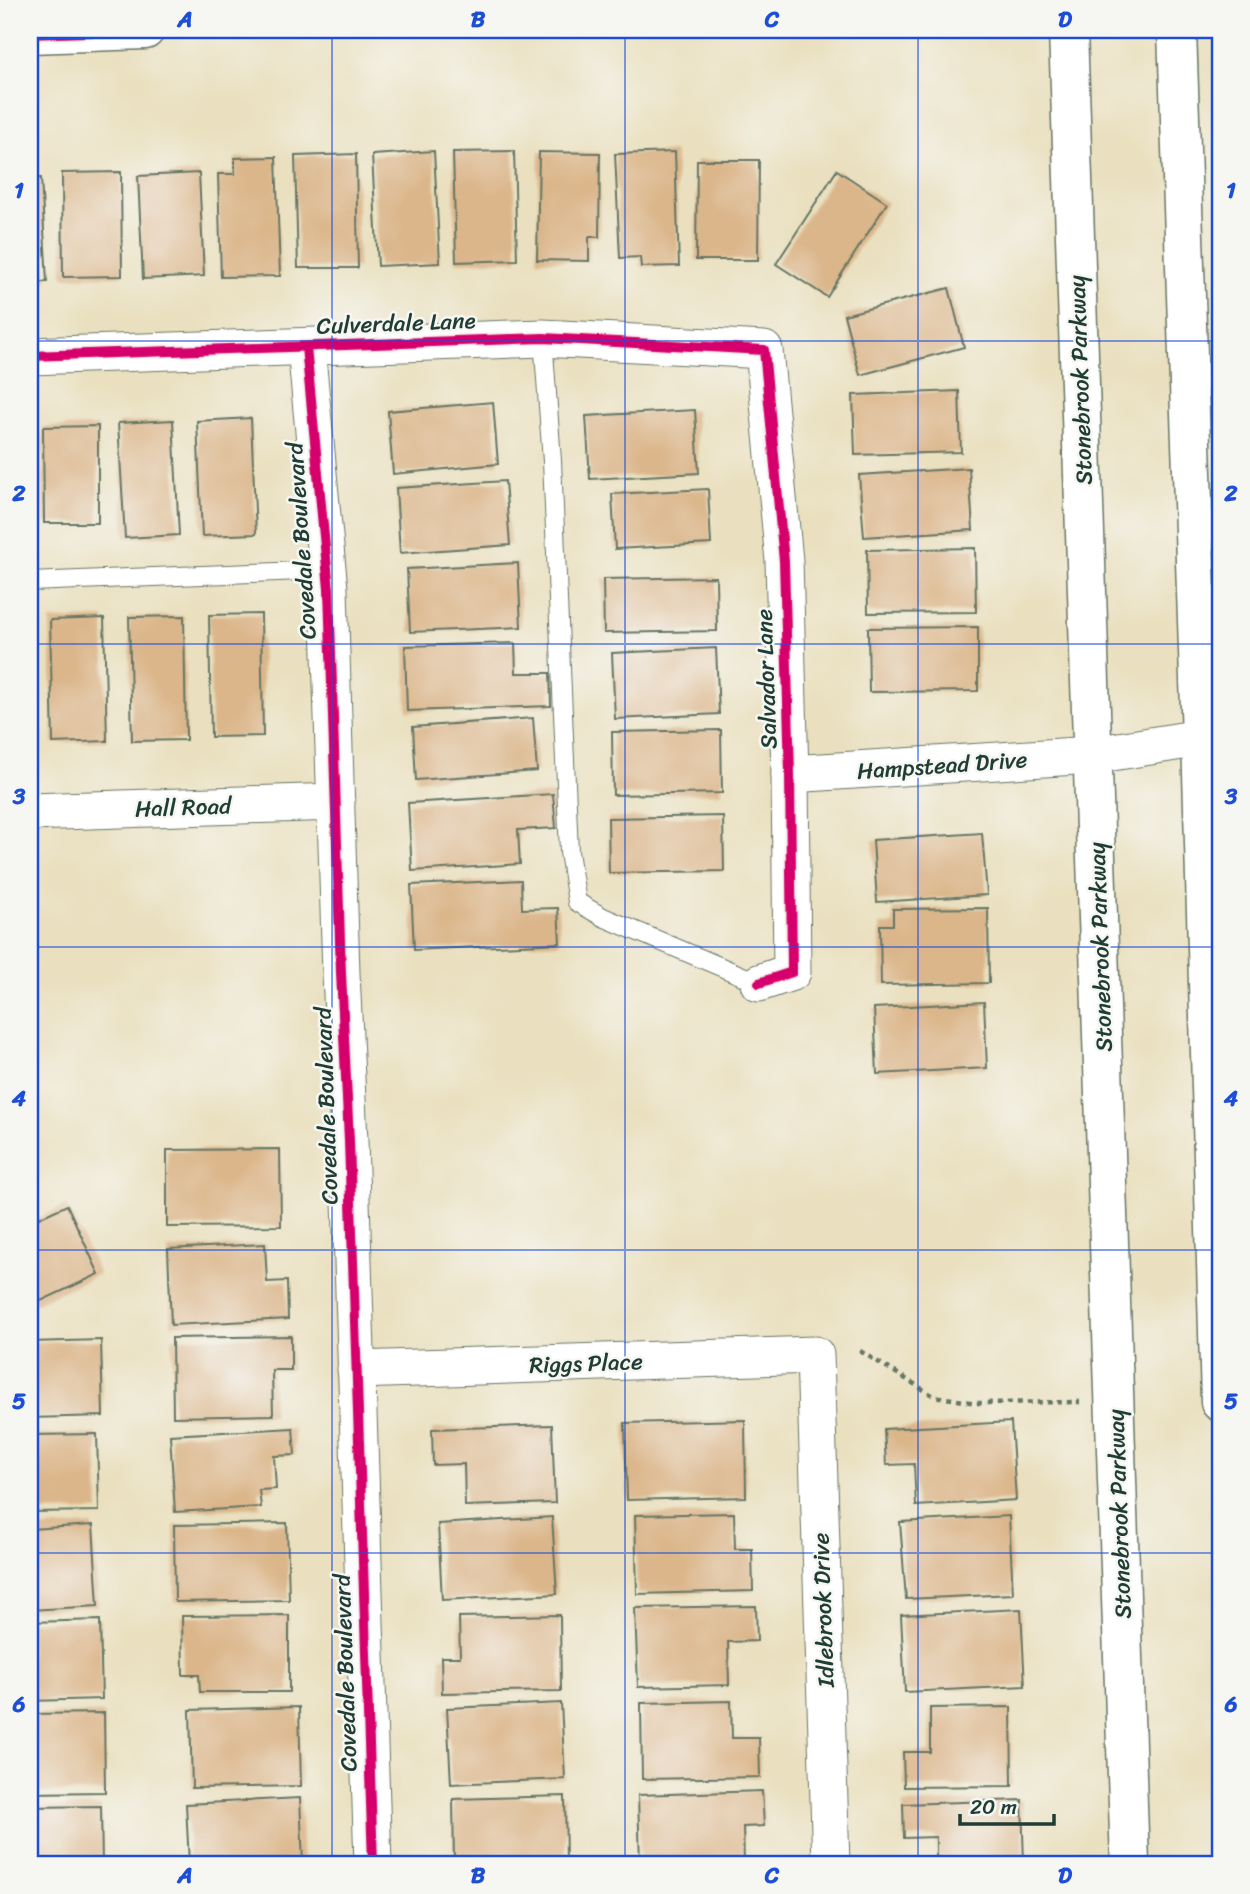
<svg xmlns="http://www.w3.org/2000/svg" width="1250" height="1894" font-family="Sriracha,sans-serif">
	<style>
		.building { fill: #dbb68a }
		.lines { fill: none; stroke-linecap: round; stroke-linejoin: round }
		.service-casing { stroke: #667665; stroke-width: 20 }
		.minor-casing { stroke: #667665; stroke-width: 39 }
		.tertiary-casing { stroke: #667665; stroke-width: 41 }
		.secondary-casing { stroke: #667665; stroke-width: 41 }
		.path { stroke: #667665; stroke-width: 4.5; stroke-dasharray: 5 5; stroke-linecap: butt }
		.service { stroke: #fff; stroke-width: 18 }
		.minor { stroke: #fff; stroke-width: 37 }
		.tertiary { stroke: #fff; stroke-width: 38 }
		.secondary { stroke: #fff; stroke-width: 38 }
		.cycleway-casing { stroke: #f6f6f2; stroke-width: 15 }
		.cycleway { stroke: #d6006c; stroke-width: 10 }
		.grid { fill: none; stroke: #1d4ed8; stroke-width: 2; stroke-opacity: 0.55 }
		.labels { text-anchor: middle; stroke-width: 5; stroke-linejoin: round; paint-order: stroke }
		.street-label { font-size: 23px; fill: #1f3d34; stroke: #f6f6f2 }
		.neatline { fill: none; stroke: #1d4ed8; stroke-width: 2.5 }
		.grid-label { font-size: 23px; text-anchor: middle; font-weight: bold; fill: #1d4ed8 }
	</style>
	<rect width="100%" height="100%" fill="#f6f6f2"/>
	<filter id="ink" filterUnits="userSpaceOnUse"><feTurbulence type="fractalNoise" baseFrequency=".0143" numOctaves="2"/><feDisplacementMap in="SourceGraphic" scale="14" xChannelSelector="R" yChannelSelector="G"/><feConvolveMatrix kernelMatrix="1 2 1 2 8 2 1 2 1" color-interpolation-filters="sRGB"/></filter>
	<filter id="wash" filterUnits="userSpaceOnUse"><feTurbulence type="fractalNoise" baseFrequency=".00686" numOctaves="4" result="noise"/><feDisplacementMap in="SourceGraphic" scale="28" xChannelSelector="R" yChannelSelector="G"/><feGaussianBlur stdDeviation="1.57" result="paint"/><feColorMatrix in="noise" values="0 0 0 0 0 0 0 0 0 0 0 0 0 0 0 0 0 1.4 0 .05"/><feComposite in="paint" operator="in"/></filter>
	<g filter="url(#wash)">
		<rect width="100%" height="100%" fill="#eae0bf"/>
		<g id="blocks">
			<!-- building -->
			<g class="building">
				<path d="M434,151L440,263L378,266L372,155Z"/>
				<path d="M514,151L517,260L456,262L453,152Z"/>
				<path d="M539,152L600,153L599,237H589V261L537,260Z"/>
				<path d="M675,152L679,266L641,267L640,257L620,258L615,154Z"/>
				<path d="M356,154L358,268H298L295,156Z"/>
				<path d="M276,157L280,276L221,277L218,174H235V158Z"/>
				<path d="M697,160H759L758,260H696Z"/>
				<path d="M837,170L887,203L827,297L776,264Z"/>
				<path d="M121,172L122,276L63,277L62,173Z"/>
				<path d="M199,173L204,276L143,279L138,176Z"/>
				<path d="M30,178H41L47,282L30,283Z"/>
				<path d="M949,288L964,347L860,375L844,315Z"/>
				<path d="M959,391L961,452L855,455L853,395Z"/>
				<path d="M493,402L498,464L393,474L388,411Z"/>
				<path d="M695,410L699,473L590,479L586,416Z"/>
				<path d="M251,418L256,534L202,536L197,421Z"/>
				<path d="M173,420L179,535L125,538L118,423Z"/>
				<path d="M98,426V523H44L43,427Z"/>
				<path d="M969,468L973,530L864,537L859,475Z"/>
				<path d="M505,481L510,545L400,553L396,488Z"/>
				<path d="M708,489L711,544L615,549L612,494Z"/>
				<path d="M975,548L976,612L868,613L867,550Z"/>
				<path d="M518,563L521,627L410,632L407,569Z"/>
				<path d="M716,577L717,631L604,633L603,579Z"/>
				<path d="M261,614L263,736L211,737L209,615Z"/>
				<path d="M184,616L186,740L132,741L129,617Z"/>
				<path d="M104,618L107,741L53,743L50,620Z"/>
				<path d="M978,627V691L869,692L868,628Z"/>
				<path d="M515,643L516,673H550L551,706L407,711L405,646Z"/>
				<path d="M716,648L719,714L615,719L612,653Z"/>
				<path d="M533,718L537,771L416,780L413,727Z"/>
				<path d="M721,730L722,793L613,795L612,732Z"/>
				<path d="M553,794L556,828L518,830L520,864L412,871L408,803Z"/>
				<path d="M723,816L724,871L609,873L608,818Z"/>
				<path d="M982,833L987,895L877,902L873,840Z"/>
				<path d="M521,880L522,909L558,908L560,943L414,950L411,885Z"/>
				<path d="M988,908L989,983L881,985L880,925H893V909Z"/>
				<path d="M984,1002L987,1068L877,1074L874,1008Z"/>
				<path d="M280,1149L281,1226L167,1227V1150Z"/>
				<path d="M67,1205L99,1274L30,1306V1222Z"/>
				<path d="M265,1244L267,1282L287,1281L288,1319L171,1325L168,1249Z"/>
				<path d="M291,1336V1370H272L273,1415L173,1417L172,1338Z"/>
				<path d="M101,1340L103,1416L30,1418V1342Z"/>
				<path d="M745,1420L746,1497L627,1500L625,1423Z"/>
				<path d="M1011,1422L1016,1500L916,1506L914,1464L886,1465L884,1429Z"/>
				<path d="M552,1425L555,1503L465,1506L464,1464L433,1465L432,1429Z"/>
				<path d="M293,1428L295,1455L274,1456L276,1489L259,1490L261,1507L175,1512L170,1435Z"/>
				<path d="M97,1434L99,1511L30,1512V1435Z"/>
				<path d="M734,1513L735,1549H752L753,1591L637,1594L635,1515Z"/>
				<path d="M1009,1516L1013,1594L906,1599L900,1522Z"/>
				<path d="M552,1517L557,1594L442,1600L438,1524Z"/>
				<path d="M287,1523L289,1600L175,1602L174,1525Z"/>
				<path d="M93,1525L98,1606L30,1610V1529Z"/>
				<path d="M756,1606L757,1641L728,1642L729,1685L638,1687L635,1608Z"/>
				<path d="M1021,1609L1025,1686L905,1692L901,1615Z"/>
				<path d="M289,1615V1692H200L199,1675H183L182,1616Z"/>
				<path d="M560,1615L561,1691L442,1693L441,1657H460L459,1617Z"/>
				<path d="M100,1620L102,1699L30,1701V1622Z"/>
				<path d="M731,1701L732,1738H759L760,1777L642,1779L641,1703Z"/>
				<path d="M561,1703L565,1779L451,1784L447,1708Z"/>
				<path d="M299,1707L301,1786L192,1788L190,1710Z"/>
				<path d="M1011,1707L1012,1786L904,1787L903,1752H930V1708Z"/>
				<path d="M104,1713L105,1792L30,1793V1714Z"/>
				<path d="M762,1791L764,1826L743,1827L744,1864H640L638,1795Z"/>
				<path d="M565,1796L566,1864H454L453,1799Z"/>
				<path d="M300,1798L303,1864H189L186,1804Z"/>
				<path d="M1022,1800L1024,1864H936V1837L904,1838L903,1804Z"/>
				<path d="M101,1806L102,1864H30V1807Z"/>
			</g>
		</g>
	</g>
	<g filter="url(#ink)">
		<use href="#blocks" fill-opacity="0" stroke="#667665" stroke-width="2"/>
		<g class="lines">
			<!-- service casing -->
			<g class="service-casing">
				<g id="service">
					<path d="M543,338L552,461L569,852L577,902L603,917L759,983"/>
					<path d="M30,582L327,570"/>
				</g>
			</g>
			<!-- minor casing -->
			<g class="minor-casing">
				<g id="minor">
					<path d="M306,347L329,589L341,973L349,1141L373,1864"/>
					<path d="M30,356L543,338L764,350L784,561L790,774L792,972L759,983"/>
					<path d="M790,774L1093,755L1201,738L1220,737"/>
					<path d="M30,812L336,802"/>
					<path d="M356,1370L815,1355L831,1864"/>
				</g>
			</g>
			<!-- tertiary casing -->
			<g class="tertiary-casing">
				<path id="tertiary" d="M30,34L145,30"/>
			</g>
			<!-- secondary casing -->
			<g class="secondary-casing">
				<g id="secondary">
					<path d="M1068,30L1130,1864"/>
					<path d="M1177,30L1201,738L1220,1402"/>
				</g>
			</g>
			<!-- path -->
			<path class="path" d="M860,1351L934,1396L976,1403L1080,1402"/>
			<!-- service -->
			<use href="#service" class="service"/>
			<!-- minor -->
			<use href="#minor" class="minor"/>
			<!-- tertiary -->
			<use href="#tertiary" class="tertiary"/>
			<!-- secondary -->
			<use href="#secondary" class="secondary"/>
			<!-- cycleway casing -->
			<g class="cycleway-casing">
				<g id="cycleway">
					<path d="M30,34L145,30"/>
					<path d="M306,347L329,589L341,973L349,1141L373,1864"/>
					<path d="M30,356L543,338L764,350L784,561L790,774L792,972L759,983"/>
				</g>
			</g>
			<!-- cycleway -->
			<use href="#cycleway" class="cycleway"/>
		</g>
	</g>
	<!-- grid -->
	<path class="grid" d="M332,30V1864M625,30V1864M918,30V1864M30,341H1220M30,644H1220M30,947H1220M30,1250H1220M30,1553H1220"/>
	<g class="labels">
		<!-- street labels -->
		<g class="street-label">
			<text transform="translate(396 323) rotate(-2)" y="8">Culverdale Lane</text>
			<text transform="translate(1080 380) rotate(-92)" y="8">Stonebrook Parkway</text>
			<text transform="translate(301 541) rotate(-94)" y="8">Covedale Boulevard</text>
			<text transform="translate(766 679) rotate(-92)" y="8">Salvador Lane</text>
			<text transform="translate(942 765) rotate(-4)" y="8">Hampstead Drive</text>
			<text transform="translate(183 807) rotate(-2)" y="8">Hall Road</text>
			<text transform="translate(1100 947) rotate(-92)" y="8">Stonebrook Parkway</text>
			<text transform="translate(326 1106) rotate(-92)" y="8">Covedale Boulevard</text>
			<text transform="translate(586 1363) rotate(-2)" y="8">Riggs Place</text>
			<text transform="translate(1119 1514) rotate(-92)" y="8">Stonebrook Parkway</text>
			<text transform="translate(823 1610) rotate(-92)" y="8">Idlebrook Drive</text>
			<text transform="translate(345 1673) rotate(-92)" y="8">Covedale Boulevard</text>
		</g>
	</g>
	<!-- margin -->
	<rect width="1250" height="1894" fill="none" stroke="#f6f6f2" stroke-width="77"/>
	<!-- scale -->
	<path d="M960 1814v10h94v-10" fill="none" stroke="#1f3d34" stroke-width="3.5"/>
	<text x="970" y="1814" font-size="21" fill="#1f3d34" stroke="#f6f6f2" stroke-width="5" paint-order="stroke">20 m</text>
	<rect x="38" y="38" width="1174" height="1818" class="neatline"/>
	<g class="grid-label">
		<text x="185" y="27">A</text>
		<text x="478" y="27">B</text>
		<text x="772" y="27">C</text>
		<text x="1065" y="27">D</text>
		<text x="19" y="198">1</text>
		<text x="1231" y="198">1</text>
		<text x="19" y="501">2</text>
		<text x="1231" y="501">2</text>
		<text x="19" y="804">3</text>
		<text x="1231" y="804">3</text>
		<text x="19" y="1106">4</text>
		<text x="1231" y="1106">4</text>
		<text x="19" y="1409">5</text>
		<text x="1231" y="1409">5</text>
		<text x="19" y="1712">6</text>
		<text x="1231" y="1712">6</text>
		<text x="185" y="1883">A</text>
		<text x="478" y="1883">B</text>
		<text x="772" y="1883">C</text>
		<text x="1065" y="1883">D</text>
	</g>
</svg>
